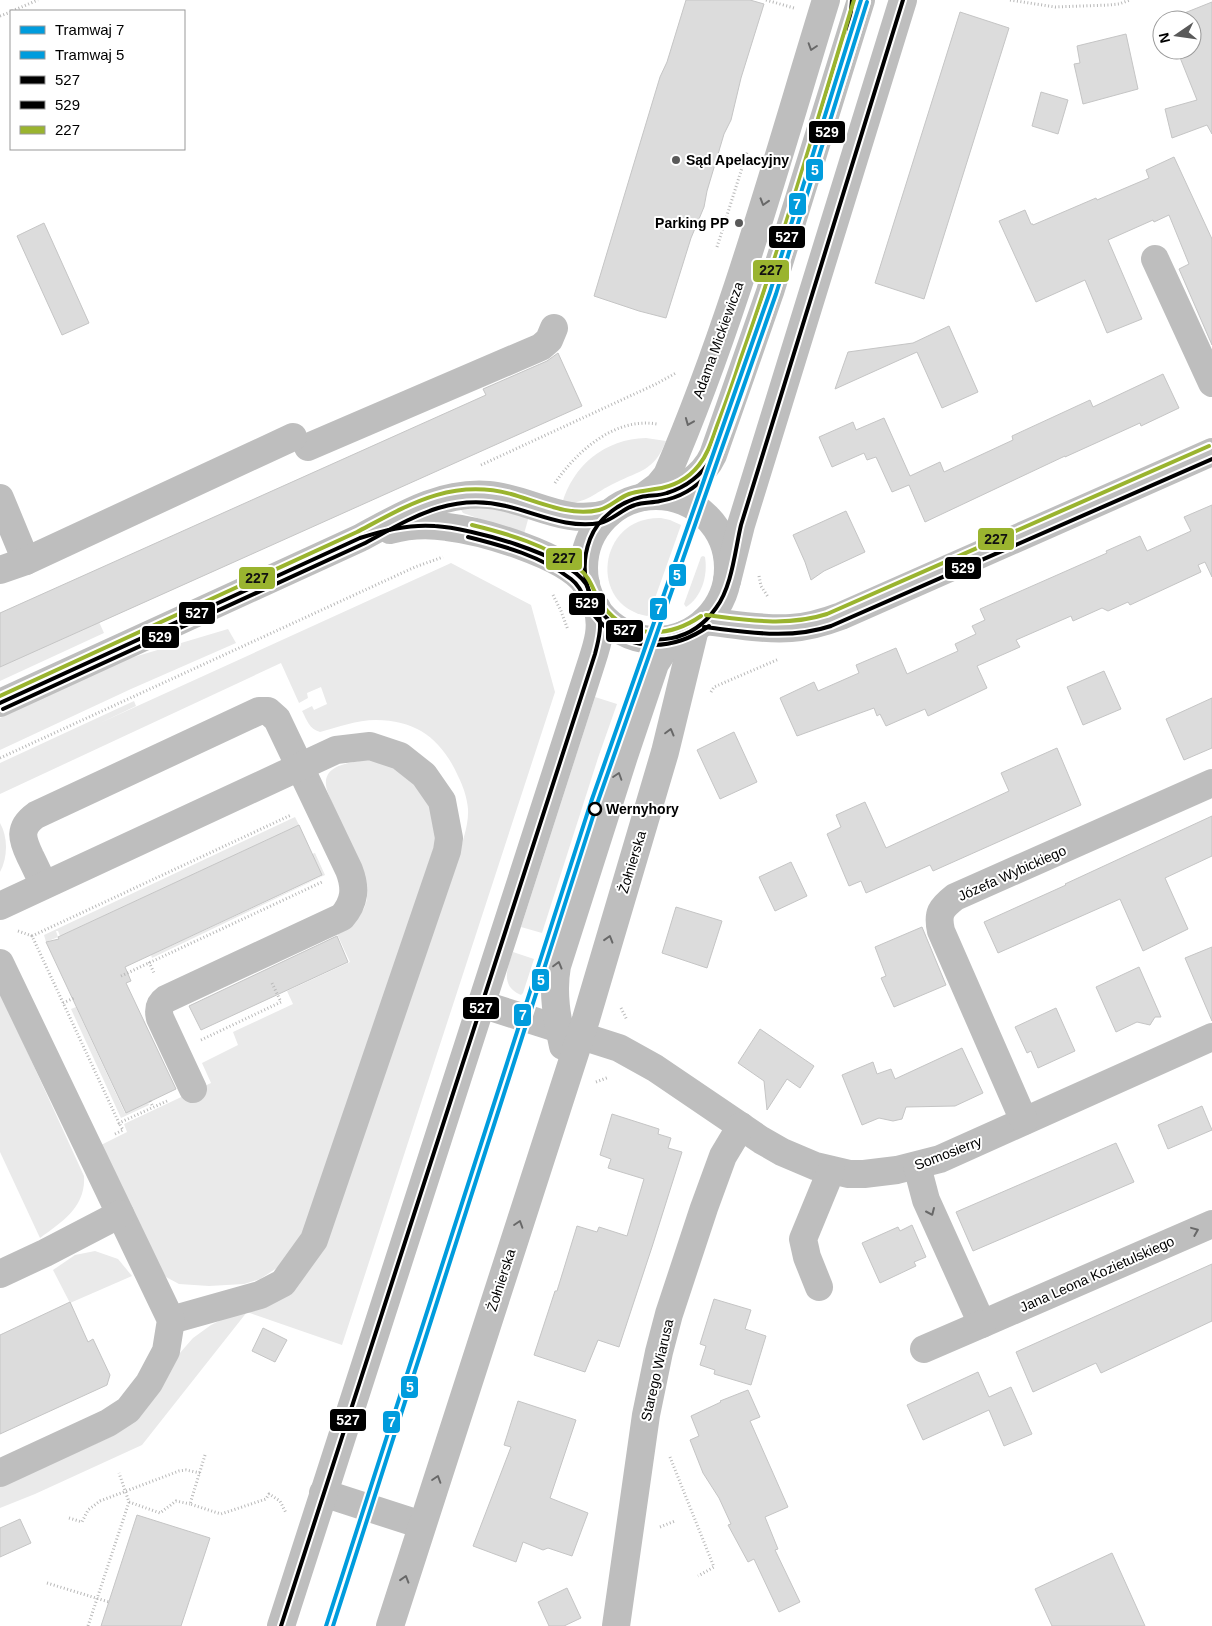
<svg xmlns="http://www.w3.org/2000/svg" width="1212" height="1626" font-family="Helvetica,sans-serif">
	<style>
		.green { fill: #eaeaea }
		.building { fill: #dcdcdc; stroke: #c5c5c5 }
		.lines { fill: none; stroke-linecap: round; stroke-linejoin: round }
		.path { stroke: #b8b8b8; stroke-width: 3; stroke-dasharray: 1 2.5; stroke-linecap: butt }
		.minor { stroke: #bebebe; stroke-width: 28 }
		.bus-1-casing { stroke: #fff; stroke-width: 8 }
		.bus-2-casing { stroke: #fff; stroke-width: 8 }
		.bus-3-casing { stroke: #fff; stroke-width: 8 }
		.bus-1 { stroke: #000; stroke-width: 4 }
		.bus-2 { stroke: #000; stroke-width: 4 }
		.bus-3 { stroke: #9ab42f; stroke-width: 4 }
		.tram-1-casing { stroke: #fff; stroke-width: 8 }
		.tram-2-casing { stroke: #fff; stroke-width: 8 }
		.tram-1 { stroke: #009cdd; stroke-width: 4 }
		.tram-2 { stroke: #009cdd; stroke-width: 4 }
		.oneway { stroke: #686868 }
		.poi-dot { fill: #595959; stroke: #fff; stroke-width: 2 }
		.stop-dot { fill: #fff; stroke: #000; stroke-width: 2.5 }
		.labels { text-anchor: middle; stroke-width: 4; stroke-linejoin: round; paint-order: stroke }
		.poi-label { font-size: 14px; font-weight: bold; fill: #000; stroke: #fff; text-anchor: start }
		.street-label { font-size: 14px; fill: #000; stroke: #fff }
		.stop-label { font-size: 14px; font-weight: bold; fill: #000; stroke: #fff; text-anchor: start }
		.line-badge { stroke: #fff; stroke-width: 2 }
		.badge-label { font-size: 14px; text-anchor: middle; font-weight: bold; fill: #fff }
		.pale-badge-label { font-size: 14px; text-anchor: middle; font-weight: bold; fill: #111 }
	</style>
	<rect width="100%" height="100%" fill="#fff"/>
	<!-- green -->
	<g class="green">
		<path d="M646,438L666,441C654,471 641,470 615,483C592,494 590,502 562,504C573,465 605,439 646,438Z"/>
		<path d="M489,506L529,516L524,534L463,513L461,510Z"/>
		<path d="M661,518L670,520L681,525L680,528L649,615L647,616C587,605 598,516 661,518Z"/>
		<path d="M703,556L705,557C708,575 702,597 686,607L684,604L701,557Z"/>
		<path d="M451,563L531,605L555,692L342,1345L247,1312L142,1445L35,1494L0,1508V1487L115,1435L129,1425L172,1362L193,1338L211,1325L227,1317L280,1294L457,861C461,845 469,826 468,809C467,797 463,786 458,776C442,740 417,720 376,720C356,720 339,727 320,732C309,729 307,720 302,711L312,706L314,710L327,704L321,687L307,693L308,698L299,703L281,663L0,794V763L134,701L136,706L100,723Z"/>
		<path d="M99,622L104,633L0,681V667Z"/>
		<path d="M228,629L236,643L131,689L0,750V718L124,660Z"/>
		<path d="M595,697L617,704L598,758L542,933L521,927Z"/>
		<path d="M371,759L418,776L440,829L308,1229L283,1264L260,1279L244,1284L209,1286L179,1284L166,1277L157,1265L101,1145L127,1132L124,1124L211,1083L202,1063L238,1045L233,1032L293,1004L287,991L350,962L337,934C354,923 369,912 367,890L328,793C317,763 352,763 371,759Z"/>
		<path d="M295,817L299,825L60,936L58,931H56L58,937L46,942L44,935Z"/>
		<path d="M0,823C8,837 8,857 0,872Z"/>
		<path d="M315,853L325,875L152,958L151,955L322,876L312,854Z"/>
		<path d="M513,952L534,959L523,993L521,995C500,986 507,969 513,952Z"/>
		<path d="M0,992L84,1176C86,1207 62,1222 40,1238L0,1152Z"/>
		<path d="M76,1007L125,1113L148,1102L149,1105L121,1118L71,1009Z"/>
		<path d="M95,1251L118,1259L132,1276L70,1303L53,1270L75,1255Z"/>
	</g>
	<!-- building -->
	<g class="building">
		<path d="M686,0H750L764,4L741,78L731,120L724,134L707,191L704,207L691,238L666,318L639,311L594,296L660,77L667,62Z"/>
		<path d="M1212,2V134L1207,125L1172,138L1165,109L1197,100L1177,50H1192V20H1167Z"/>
		<path d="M960,12L1009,28L924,299L875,283Z"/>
		<path d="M1126,34L1138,89L1083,104L1074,64L1080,63L1077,46Z"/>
		<path d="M1041,92L1068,100L1058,134L1032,126Z"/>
		<path d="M1174,157L1212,239V345L1179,269L1189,264L1169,215L1154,222L1153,220L1108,240L1142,319L1107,333L1085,280L1036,302L999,221L1025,210L1031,224H1033V225L1096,198L1097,200L1149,178L1146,170Z"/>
		<path d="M44,223L89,323L62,335L17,236Z"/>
		<path d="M949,326L978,392L942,408L917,352L835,389L848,352L913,343Z"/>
		<path d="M558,353L582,406L0,667V613L486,395L483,389L547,361Z"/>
		<path d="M1163,374L1179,408L1141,426L1140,423L1065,457V456L925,522L909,485L892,492L876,457L867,460L864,453L832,467L819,437L853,422L856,430L884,418L910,476L940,462L944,472L1013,440L1012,436L1090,400L1093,407Z"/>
		<path d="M1212,505V577L1205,562L1198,565L1201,572L1130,605L1128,602L1108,611L1102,608L1073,621L1071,616L1016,640L1020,647L977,666L987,688L928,716L925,709L886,726L880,714L877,716L874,708L797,736L780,698L814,682L818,691L859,673L856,665L896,648L907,674L958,651L955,644L976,634L972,626L985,620L980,609L1107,553L1106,551L1140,536L1147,551L1191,531L1184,517Z"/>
		<path d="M846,511L865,552L824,571L811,580L805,562L793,535Z"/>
		<path d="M1104,671L1121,709L1083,725L1067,687Z"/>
		<path d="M1212,698V748L1184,760L1166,719Z"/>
		<path d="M734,732L757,782L720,799L697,750Z"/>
		<path d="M1057,748L1081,805L933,871L930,865L866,893L861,881L849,886L827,834L841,827L836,815L865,802L886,848L1009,791L1001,773Z"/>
		<path d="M1212,816V856L1165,878L1188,929L1143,951L1120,899L998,953L984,922L1066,885L1065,884Z"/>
		<path d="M299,825L322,875L125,967L131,981L126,983L176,1089L126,1113L46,942L59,939L58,937Z"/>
		<path d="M791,862L807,896L775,911L759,877Z"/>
		<path d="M676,907L722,921L707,968L662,953Z"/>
		<path d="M922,927L946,985L894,1007L881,978L886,976L875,947Z"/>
		<path d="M337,936L348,962L201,1030L189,1006Z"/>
		<path d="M1212,947V1021L1185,958Z"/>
		<path d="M1139,967L1161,1017H1155L1150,1025L1137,1022L1116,1032L1096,987Z"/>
		<path d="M1056,1008L1075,1051L1038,1068L1031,1051L1027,1053L1015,1027Z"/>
		<path d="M760,1029L814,1066L800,1088L787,1079L767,1110L764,1081L738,1063Z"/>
		<path d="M962,1048L983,1093L955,1106L906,1107L902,1119L893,1121L879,1118L862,1125L842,1075L873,1062L877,1074L891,1069L895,1079Z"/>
		<path d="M1202,1106L1212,1130L1168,1149L1158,1125Z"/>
		<path d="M612,1114L659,1129L658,1134L671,1138L668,1148L682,1152L652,1247L619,1347L598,1340L585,1372L534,1355L555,1291H557L577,1226L597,1232L599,1227L627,1236L644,1179L608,1168L611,1159L600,1155Z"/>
		<path d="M1116,1143L1134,1182L973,1251L956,1212Z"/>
		<path d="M912,1225L926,1257L914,1262L916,1266L880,1283L862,1243L898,1227L900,1231Z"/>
		<path d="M1212,1264V1321L1101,1373L1096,1363L1033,1392L1016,1352Z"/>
		<path d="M714,1299L751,1310L745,1329L766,1336L751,1385L714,1374L715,1370L700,1365L706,1346L700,1344Z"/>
		<path d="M70,1302L88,1342L93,1339L110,1375L107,1385L0,1434V1335Z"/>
		<path d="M263,1328L287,1340L275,1362L252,1351Z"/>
		<path d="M978,1372L989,1397L1011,1387L1032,1434L1004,1446L989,1410L923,1440L907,1405Z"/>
		<path d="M748,1390L760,1417L750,1421L788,1507L765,1517L778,1549L775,1550L800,1602L779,1612L754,1559L748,1562L728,1525L731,1524L719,1498L703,1473L690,1440L699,1436L691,1416L721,1402L720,1401Z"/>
		<path d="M518,1401L576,1420L550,1498L588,1513L572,1556L548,1548L543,1550L523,1542L516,1562L473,1546L511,1447L504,1445Z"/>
		<path d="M137,1515L210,1538L181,1626H101Z"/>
		<path d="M20,1519L31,1543L0,1557V1528Z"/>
		<path d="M1112,1553L1145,1626H1052L1035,1589Z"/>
		<path d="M567,1588L581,1618L564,1626H549L538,1602Z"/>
	</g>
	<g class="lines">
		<!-- path -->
		<g class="path">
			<path d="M766,0L794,8"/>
			<path d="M1010,0L1055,7L1109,5L1119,4L1130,0"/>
			<path d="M12,11L38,0"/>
			<path d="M0,16L11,12"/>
			<path d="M717,247L747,152"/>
			<path d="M481,465L656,384L676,373"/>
			<path d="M555,483C577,451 615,417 657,424"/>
			<path d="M759,576L761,586L768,597"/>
			<path d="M553,595L561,611L568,630"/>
			<path d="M711,692L714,687L779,659"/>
			<path d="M0,758L415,567L443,557"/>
			<path d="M18,931L32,936"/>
			<path d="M149,962L154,973"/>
			<path d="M121,976L322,882"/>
			<path d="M63,1003L74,998"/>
			<path d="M621,1008L627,1020"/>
			<path d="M201,1040L281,1002L271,981"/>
			<path d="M596,1082L609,1077"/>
			<path d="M150,1101L153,1107"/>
			<path d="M167,1101L119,1123L32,936L291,815"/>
			<path d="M115,1134L123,1130L119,1123"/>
			<path d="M205,1455L190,1504L221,1514L266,1499L269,1494L280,1501L286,1513"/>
			<path d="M670,1457L714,1567L698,1576"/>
			<path d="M129,1502L160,1513L176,1501L190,1504"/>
			<path d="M69,1518L82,1522L88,1510L100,1501L179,1471L186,1470L200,1473"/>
			<path d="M660,1527L675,1521"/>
			<path d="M47,1583L109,1602"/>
			<path d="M88,1626L129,1502L119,1473"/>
		</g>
		<!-- minor -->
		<g class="minor">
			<path d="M1155,259L1212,383"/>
			<path d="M308,447L541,347L549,340L554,328"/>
			<path d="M656,495C679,492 703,477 713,455L770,292L861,0"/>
			<circle cx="656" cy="568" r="72"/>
			<path d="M643,497L658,486L667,475C733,322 777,159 826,0"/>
			<path d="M0,498L26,561"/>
			<path d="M390,530C408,525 428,524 447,527C482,531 565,555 586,584"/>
			<path d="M0,570L26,561L293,437"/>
			<path d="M727,581L741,525L903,0"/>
			<path d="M705,621C733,624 763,630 791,628C809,627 825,622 841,616L1212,452"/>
			<path d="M0,703L360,538C401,516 441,491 489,495C532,499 564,527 609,513"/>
			<path d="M44,885C39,875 35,866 30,856C22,839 18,828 36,815L259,711H268L277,719L349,870C356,888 355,902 342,917L166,999C159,1004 158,1010 160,1018L193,1089"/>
			<path d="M0,906L336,750L370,746L400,756L424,775L442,801L449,838L447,851L314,1240L283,1283L260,1295L171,1320"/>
			<path d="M0,963L171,1320L166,1351L149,1383L128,1410L108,1423L0,1473"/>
			<path d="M481,1004L619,1048L655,1068L761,1140L782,1152L815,1166L849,1174H864L897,1170L940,1159L1212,1037"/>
			<path d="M563,1046C557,1018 552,993 557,966L624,756L655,664L666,647L675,639L685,634"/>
			<path d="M1024,1121L941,931C937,913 941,908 955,897L1212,783"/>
			<path d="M917,1166L926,1200L982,1324L1212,1224"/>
			<path d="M0,1274L45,1253L120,1214"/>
			<path d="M819,1287L807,1257L803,1239L831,1171"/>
			<path d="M924,1349L982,1324"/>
			<path d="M323,1493L422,1525"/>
			<path d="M281,1626L590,667C596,648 604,628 597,608"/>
			<path d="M390,1626L586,1019L665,752L695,629"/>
			<path d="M616,1626L646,1415L659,1352L669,1314L704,1208L723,1156L741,1126"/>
		</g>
		<!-- bus-1 casing -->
		<g class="bus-1-casing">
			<g id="bus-1">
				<path d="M852,0L848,41L770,292L711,459C701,476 686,487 667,493C659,496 650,495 641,497C620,502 598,518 590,539C560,620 667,678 716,608C732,587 735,550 741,525L903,0"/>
				<path d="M0,703L360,538C384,530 410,524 435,526C470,528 567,554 586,584C589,589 589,594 591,599C593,602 595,605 597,609C603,623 599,639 595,654L281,1626"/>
			</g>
		</g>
		<!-- bus-2 casing -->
		<g class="bus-2-casing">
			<g id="bus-2">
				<path d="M468,537C504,546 541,556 571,579C583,588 584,602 593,614C624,653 670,653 709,626"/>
				<path d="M704,627C747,632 789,640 831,626L1212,459"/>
				<path d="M3,709L363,544C410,519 450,492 506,506C537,513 567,529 600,523C613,520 622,509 635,505C643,502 652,503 660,501C679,498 696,488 709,473C719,461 723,445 729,430C737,408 745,386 752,364C794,245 829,123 867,2"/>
			</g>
		</g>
		<!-- bus-3 casing -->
		<g class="bus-3-casing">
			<g id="bus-3">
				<path d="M472,525C509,534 546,545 578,568C593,579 592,592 603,606C629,640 669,638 701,616"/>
				<path d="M706,615C747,620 787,627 827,614L1209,446"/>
				<path d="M0,696L357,532C408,505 451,478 511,494C539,502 570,517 599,510C611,507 618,498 629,494C637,491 646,491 655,489C672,487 688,479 699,465C708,454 712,440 717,426C725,405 733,383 740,361C782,242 817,121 854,0"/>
			</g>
		</g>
		<!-- bus-1 -->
		<use href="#bus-1" class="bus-1"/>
		<!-- bus-2 -->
		<use href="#bus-2" class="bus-2"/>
		<!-- bus-3 -->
		<use href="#bus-3" class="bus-3"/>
		<!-- tram-1 casing -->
		<g class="tram-1-casing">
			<path id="tram-1" d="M326,1626L591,802L770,292L861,0"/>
		</g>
		<!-- tram-2 casing -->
		<g class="tram-2-casing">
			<path id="tram-2" d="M333,1626L597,804L776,294L867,2"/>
		</g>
		<!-- tram-1 -->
		<use href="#tram-1" class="tram-1"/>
		<!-- tram-2 -->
		<use href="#tram-2" class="tram-2"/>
	</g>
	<!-- one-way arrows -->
	<defs><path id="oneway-chevron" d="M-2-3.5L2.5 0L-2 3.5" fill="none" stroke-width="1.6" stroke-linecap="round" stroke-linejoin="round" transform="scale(1.25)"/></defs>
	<g class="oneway">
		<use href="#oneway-chevron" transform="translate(812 47) rotate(108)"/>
		<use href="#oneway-chevron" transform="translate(764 202) rotate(107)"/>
		<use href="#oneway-chevron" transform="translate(689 422) rotate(112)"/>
		<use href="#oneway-chevron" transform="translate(670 732) rotate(-75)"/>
		<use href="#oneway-chevron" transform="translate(618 776) rotate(-72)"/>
		<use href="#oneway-chevron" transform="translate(609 939) rotate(-73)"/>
		<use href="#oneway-chevron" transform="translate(558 965) rotate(-75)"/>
		<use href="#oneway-chevron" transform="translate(931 1212) rotate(66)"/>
		<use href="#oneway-chevron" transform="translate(519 1224) rotate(-72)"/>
		<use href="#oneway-chevron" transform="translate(1195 1231) rotate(-22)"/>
		<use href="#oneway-chevron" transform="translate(437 1479) rotate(-72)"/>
		<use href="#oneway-chevron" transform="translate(405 1579) rotate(-73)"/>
	</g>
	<!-- markers -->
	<g class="poi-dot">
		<circle cx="676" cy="160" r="5"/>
		<circle cx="739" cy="223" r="5"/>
	</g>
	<circle class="stop-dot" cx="595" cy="809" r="6"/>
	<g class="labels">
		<!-- poi labels -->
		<g class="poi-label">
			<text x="686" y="165">Sąd Apelacyjny</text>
			<text x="729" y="228" text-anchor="end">Parking PP</text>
		</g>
		<!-- street labels -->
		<g class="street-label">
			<text transform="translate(718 340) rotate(-70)" y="5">Adama Mickiewicza</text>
			<text transform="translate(632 862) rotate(-73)" y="5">Żołnierska</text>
			<text transform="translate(1012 873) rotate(-24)" y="5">Józefa Wybickiego</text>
			<text transform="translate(948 1153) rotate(-21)" y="5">Somosierry</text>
			<text transform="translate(1097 1274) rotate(-24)" y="5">Jana Leona Kozietulskiego</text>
			<text transform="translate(501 1280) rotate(-72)" y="5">Żołnierska</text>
			<text transform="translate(657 1370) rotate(-77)" y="5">Starego Wiarusa</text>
		</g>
		<!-- stop labels -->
		<g class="stop-label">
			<text x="606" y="814">Wernyhory</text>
		</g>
	</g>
	<g class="line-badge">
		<rect x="808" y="120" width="38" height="24" rx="5" fill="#000"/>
		<rect x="805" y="158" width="19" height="24" rx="5" fill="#009cdd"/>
		<rect x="788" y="192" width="19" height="24" rx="5" fill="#009cdd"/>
		<rect x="768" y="225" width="38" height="24" rx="5" fill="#000"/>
		<rect x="752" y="259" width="38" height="24" rx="5" fill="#9ab42f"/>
		<rect x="977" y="527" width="38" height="24" rx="5" fill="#9ab42f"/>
		<rect x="545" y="547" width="38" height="24" rx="5" fill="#9ab42f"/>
		<rect x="944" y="556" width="38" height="24" rx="5" fill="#000"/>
		<rect x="668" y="563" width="19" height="24" rx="5" fill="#009cdd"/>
		<rect x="238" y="566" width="38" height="24" rx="5" fill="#9ab42f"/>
		<rect x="568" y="592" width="38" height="24" rx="5" fill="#000"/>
		<rect x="649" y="597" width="19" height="24" rx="5" fill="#009cdd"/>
		<rect x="178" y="601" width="38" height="24" rx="5" fill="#000"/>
		<rect x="605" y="619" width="39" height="24" rx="5" fill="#000"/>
		<rect x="141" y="625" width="39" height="24" rx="5" fill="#000"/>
		<rect x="531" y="968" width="19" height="24" rx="5" fill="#009cdd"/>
		<rect x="462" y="996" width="38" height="24" rx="5" fill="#000"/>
		<rect x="513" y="1003" width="19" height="24" rx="5" fill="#009cdd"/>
		<rect x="400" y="1375" width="19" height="24" rx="5" fill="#009cdd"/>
		<rect x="329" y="1408" width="38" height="24" rx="5" fill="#000"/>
		<rect x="382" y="1410" width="19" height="24" rx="5" fill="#009cdd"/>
	</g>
	<g class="badge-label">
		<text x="827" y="137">529</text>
		<text x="815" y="175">5</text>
		<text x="797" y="209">7</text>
		<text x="787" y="242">527</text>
		<text x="963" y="573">529</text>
		<text x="677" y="580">5</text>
		<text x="587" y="608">529</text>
		<text x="659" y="614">7</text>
		<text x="197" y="618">527</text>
		<text x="625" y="635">527</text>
		<text x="160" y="642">529</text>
		<text x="541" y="985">5</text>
		<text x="481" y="1013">527</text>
		<text x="523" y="1020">7</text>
		<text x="410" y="1392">5</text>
		<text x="348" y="1425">527</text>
		<text x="392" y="1427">7</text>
	</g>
	<g class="pale-badge-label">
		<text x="771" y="275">227</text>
		<text x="996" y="544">227</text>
		<text x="564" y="563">227</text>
		<text x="257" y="583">227</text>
	</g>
	<!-- legend -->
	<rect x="10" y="10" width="175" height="140" fill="#ffffff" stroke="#999999"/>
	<rect x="20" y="26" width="25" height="8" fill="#009cdd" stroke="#999999"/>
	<text x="55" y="35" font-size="15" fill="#000000">Tramwaj 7</text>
	<rect x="20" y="51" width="25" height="8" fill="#009cdd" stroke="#999999"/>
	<text x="55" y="60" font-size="15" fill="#000000">Tramwaj 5</text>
	<rect x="20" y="76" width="25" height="8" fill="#000000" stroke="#999999"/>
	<text x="55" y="85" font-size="15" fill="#000000">527</text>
	<rect x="20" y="101" width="25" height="8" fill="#000000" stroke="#999999"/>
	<text x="55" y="110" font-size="15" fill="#000000">529</text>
	<rect x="20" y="126" width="25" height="8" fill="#9ab42f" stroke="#999999"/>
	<text x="55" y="135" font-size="15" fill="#000000">227</text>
	<!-- north arrow -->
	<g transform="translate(1177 35) rotate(257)"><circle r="24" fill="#ffffff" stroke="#999999"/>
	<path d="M0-4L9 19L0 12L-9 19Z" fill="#595959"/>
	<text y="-8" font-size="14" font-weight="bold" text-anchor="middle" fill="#000000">N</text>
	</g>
</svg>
